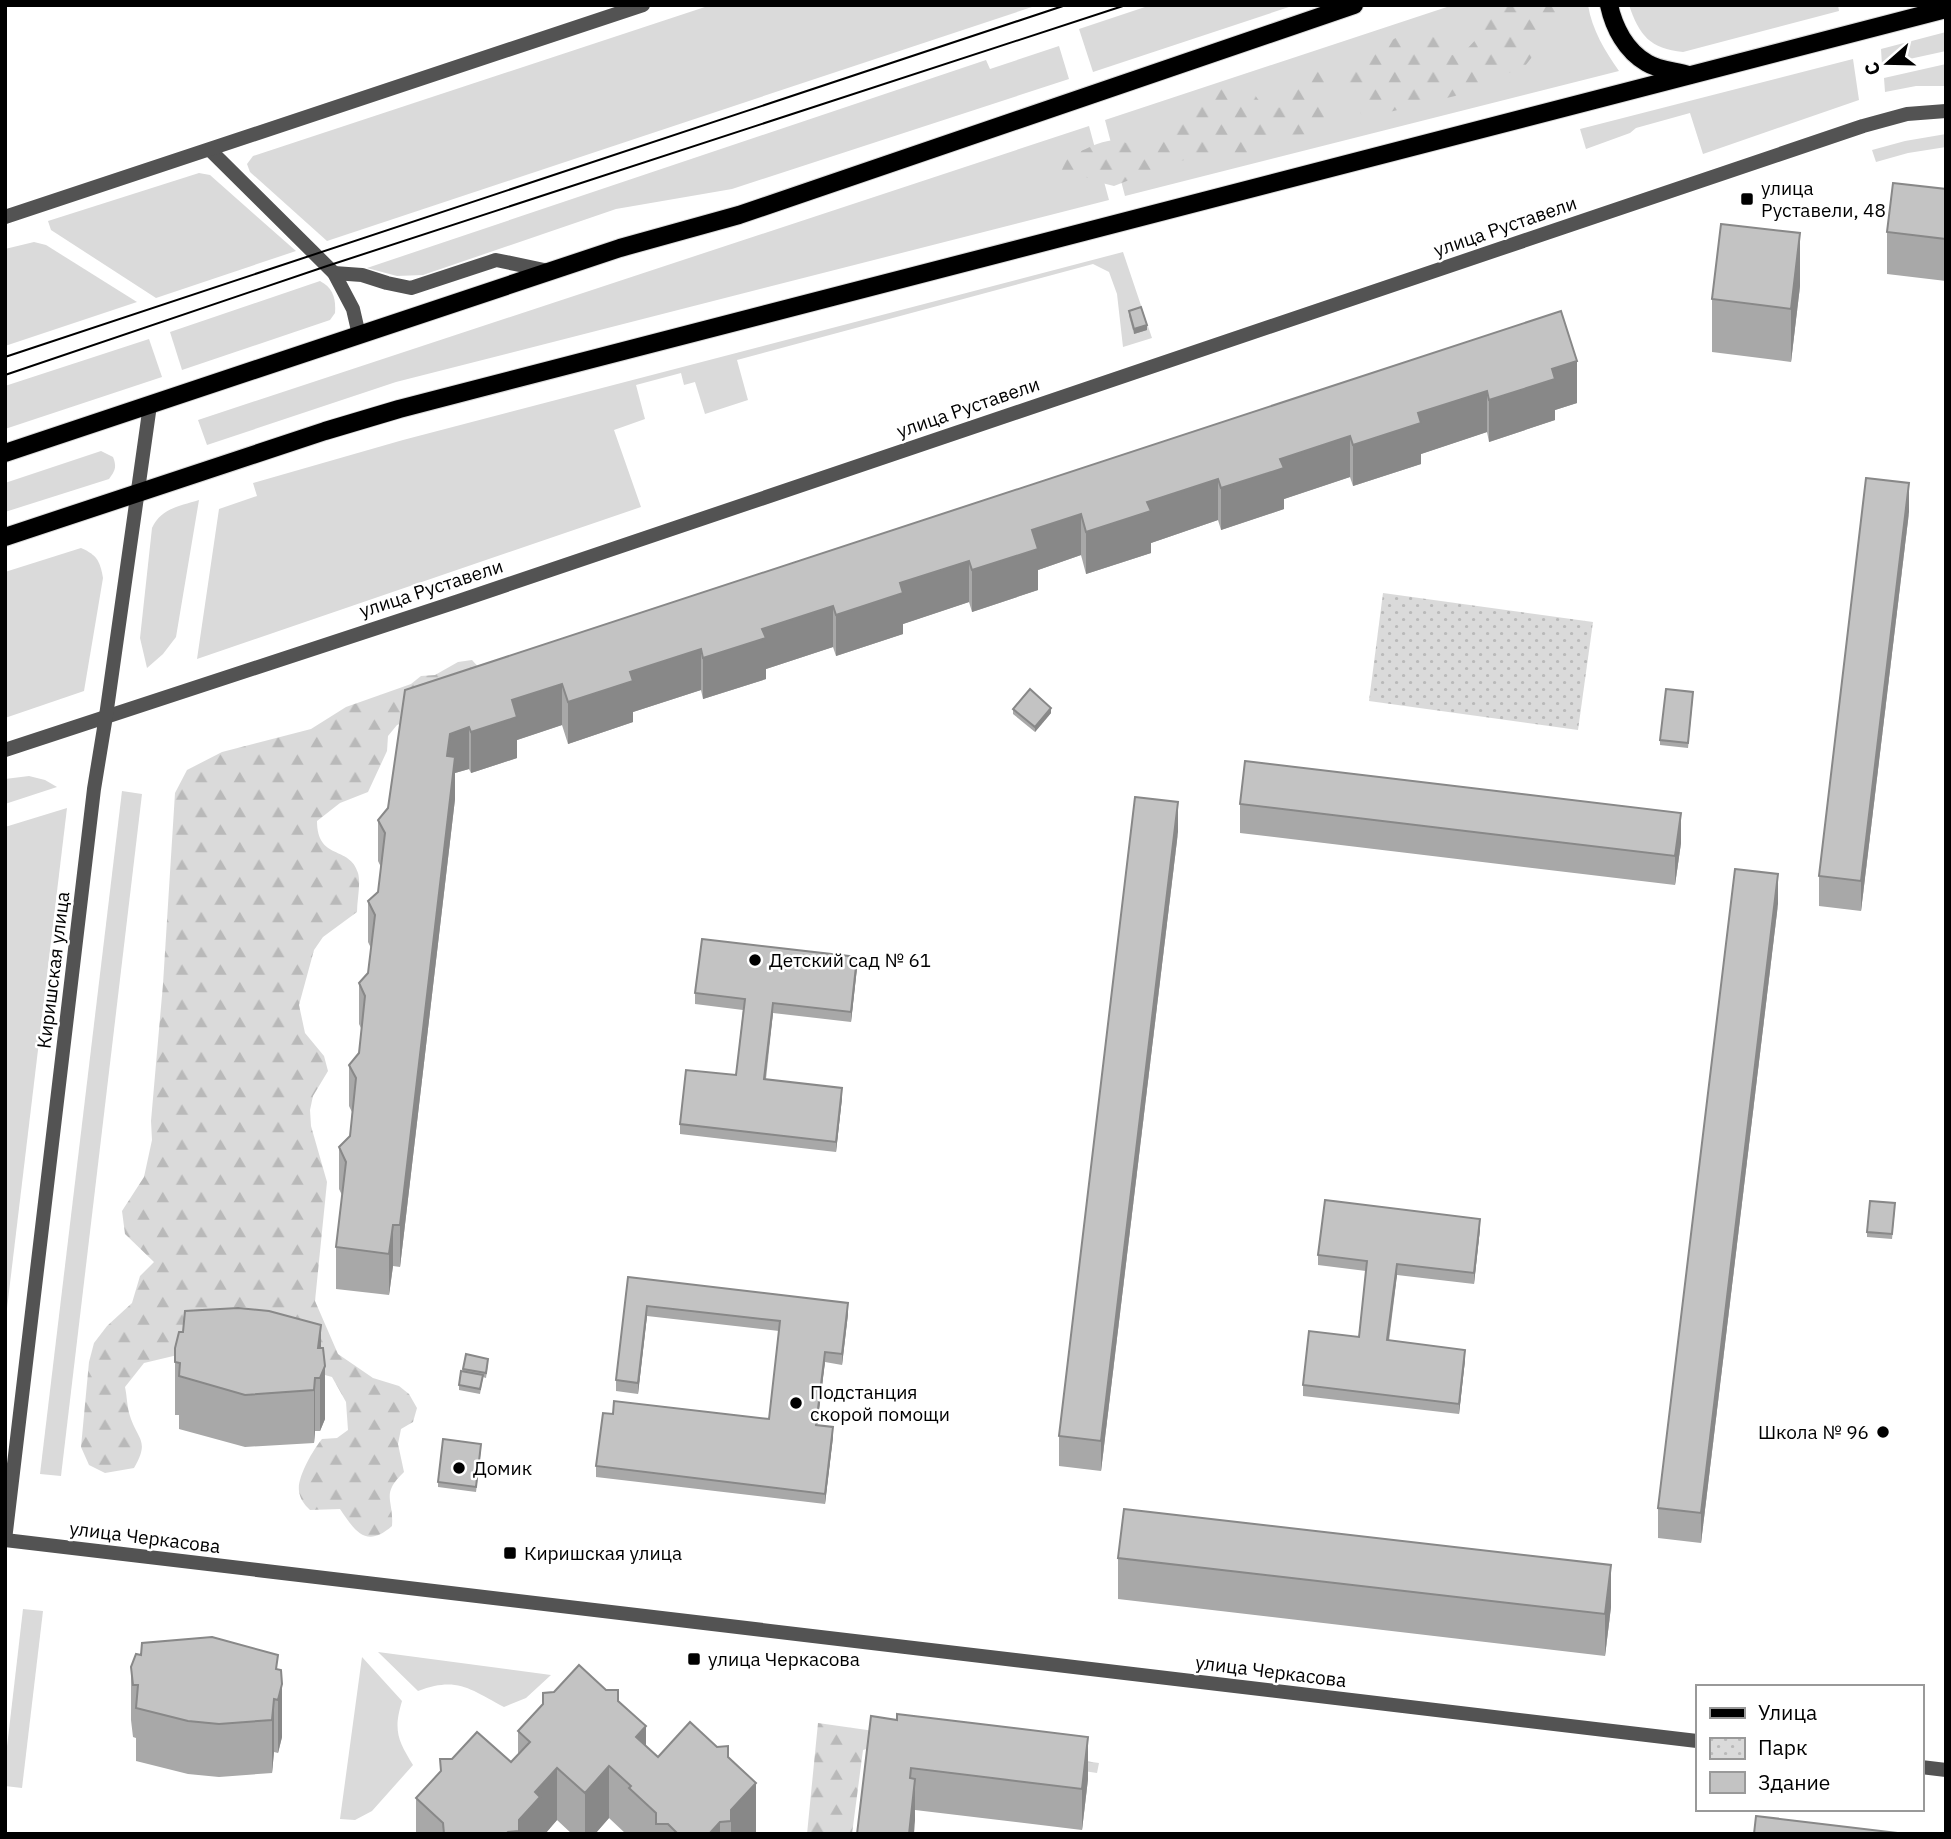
<svg xmlns="http://www.w3.org/2000/svg" width="1951" height="1839" font-family="'IBM Plex Sans',sans-serif">
	<style>
		.green { fill: #dadada }
		.forest { fill: url(#forest-firs) }
		.park { fill: url(#park-dots) }
		.lines { fill: none; stroke-linecap: round; stroke-linejoin: round }
		.primary-casing { stroke: #dbdbdb; stroke-width: 20 }
		.street { stroke: #535353; stroke-width: 14 }
		.primary { stroke: #000; stroke-width: 18 }
		.tram { stroke: #000; stroke-width: 2 }
		.wall { fill: #a8a8a8 }
		.shaded-wall { fill: #888 }
		.building { fill: #c3c3c3; stroke: #888; stroke-width: 2 }
		.poi-dot { fill: #000; stroke: #fff; stroke-width: 2.5 }
		.labels { text-anchor: middle; stroke-width: 5; stroke-linejoin: round; paint-order: stroke }
		.poi-label { font-size: 19px; fill: #000; stroke: #fff; text-anchor: start }
		.street-label { font-size: 19px; fill: #000; stroke: #fff }
	</style>
	<defs>
		<pattern id="forest-firs" width="22" height="20" patternUnits="userSpaceOnUse" patternTransform="scale(1.75)"><rect width="22" height="20" fill="#dadada"/><path d="M5 1l3.5 6h-7zM16 11l3.5 6h-7z" fill="#b9b9b9"/></pattern>
		<pattern id="park-dots" width="8" height="8" patternUnits="userSpaceOnUse" patternTransform="scale(1.75)"><rect width="8" height="8" fill="#dadada"/><path d="M2 2h.1M6 6h.1" fill="none" stroke="#b9b9b9" stroke-width="1.8" stroke-linecap="round"/></pattern>
	</defs>
	<rect width="100%" height="100%" fill="#fff"/>
	<!-- green -->
	<g class="green">
		<path d="M711,5H1038L327,241L250,172L247,164L253,156Z"/>
		<path d="M1151,5H1295L1093,72L1079,29Z"/>
		<path d="M1453,5H1588C1592,30 1605,51 1619,71L1125,196L1105,120Z"/>
		<path d="M1629,5H1838L1839,11L1683,52C1650,49 1639,35 1629,5Z"/>
		<path d="M1946,32V51L1882,65L1881,49Z"/>
		<path d="M1059,46L1069,79L732,189L616,209L423,275L397,276L367,268L986,60L990,69Z"/>
		<path d="M1853,59L1859,100L1703,154L1690,113L1636,128L1630,133L1586,149L1580,129Z"/>
		<path d="M1946,64V86H1916L1885,92L1884,78Z"/>
		<path d="M1089,126L1109,200L396,382L207,445L198,420Z"/>
		<path d="M1946,134V147L1908,153L1876,162L1872,150L1905,141Z"/>
		<path d="M199,173L210,175L296,251L156,298L51,230L48,221Z"/>
		<path d="M34,242L46,245L137,302L5,346V249Z"/>
		<path d="M1123,252L1152,338L1123,347L1117,294L1109,272L1093,264L737,360L748,400L705,414L695,382L684,385L681,373L636,385L645,419L614,430L641,507L197,659L219,509L257,496L253,483L403,440Z"/>
		<path d="M320,281C333,288 336,298 335,313L330,320L182,370L170,332Z"/>
		<path d="M149,339L162,377L5,429V386Z"/>
		<path d="M101,451L113,457C117,467 115,471 109,479L5,512V483Z"/>
		<path d="M199,500L176,637L163,654L147,668L140,638L152,528C161,508 180,506 199,500Z"/>
		<path d="M81,548C97,555 100,561 103,578L84,691L5,718V572Z"/>
		<path d="M29,776L45,780L57,787L5,804V779Z"/>
		<path d="M122,791L142,794L61,1476L40,1474Z"/>
		<path d="M67,808L5,1325V827Z"/>
		<path d="M23,1609L43,1611L22,1788L5,1786V1764Z"/>
		<path d="M378,1652L551,1675L526,1698L504,1707C470,1689 457,1676 418,1691Z"/>
		<path d="M362,1657L402,1701C393,1731 398,1740 413,1765L372,1811L355,1820L340,1819Z"/>
	</g>
	<!-- forest -->
	<g class="forest">
		<path d="M1487,5H1566L1564,16L1525,66L1455,96L1369,117L1361,114C1354,97 1362,83 1336,85L1327,97L1325,124L1316,134L1286,135L1270,149L1250,155L1238,153L1178,161L1114,186L1094,181L1084,176L1071,178L1060,174L1067,158C1080,152 1093,144 1108,141C1123,137 1137,153 1156,140C1161,136 1165,125 1172,118L1232,83C1254,82 1253,99 1268,109L1282,107L1293,94V73C1312,67 1332,69 1351,64C1377,56 1406,18 1433,36C1440,41 1447,49 1452,55L1465,51L1482,33Z"/>
		<path d="M472,660L482,671L480,697L397,725L388,736L387,751L368,792L340,803L317,821C317,861 350,845 358,873C361,884 357,900 357,912L323,937L314,950L299,1005L305,1033L324,1056L328,1071L313,1096L310,1110L311,1126L327,1182L315,1301L338,1354L373,1378L399,1386L409,1394L417,1408L413,1422L401,1429L398,1444L404,1472C380,1495 394,1499 392,1526C366,1549 355,1531 340,1509L310,1510C304,1504 300,1499 299,1491C297,1477 313,1450 322,1439L337,1438L348,1430L346,1402L332,1377L290,1365L186,1353L144,1363L125,1387C127,1396 127,1407 130,1416C138,1441 150,1440 134,1468L105,1473L89,1465L81,1447L89,1362L94,1343L107,1326L132,1303L140,1276L154,1262L125,1234L122,1211L144,1177L152,1140L151,1121L163,984L175,793L187,770L222,752L311,729L346,707L411,684L421,676L435,675L458,662Z"/>
		<path d="M818,1723L1099,1763L1097,1773L890,1742L863,1750L852,1834H807Z"/>
	</g>
	<!-- park -->
	<path class="park" d="M1383,593L1593,622L1578,730L1369,701Z"/>
	<g class="lines">
		<!-- primary casing -->
		<g class="primary-casing">
			<g id="primary">
				<path d="M1609,5C1614,28 1626,51 1647,63C1658,70 1676,71 1689,75"/>
				<path d="M5,453L620,248L739,215L1354,5"/>
				<path d="M5,537L325,431L399,409L1946,9"/>
			</g>
		</g>
		<!-- street -->
		<g class="street">
			<path d="M210,150L334,273L353,309L359,335"/>
			<path d="M5,217L643,5"/>
			<path d="M334,273L362,275L387,283L411,288L496,260L549,271"/>
			<path d="M5,750L459,601L1863,126L1907,114L1946,111"/>
			<path d="M5,1540L1697,1741"/>
			<path d="M5,1540L94,789L106,716L150,405"/>
			<path d="M1921,1767L1946,1770"/>
		</g>
		<!-- primary -->
		<use href="#primary" class="primary"/>
		<!-- tram -->
		<g class="tram">
			<path d="M5,357L1066,5"/>
			<path d="M5,375L327,266L1126,5"/>
		</g>
	</g>
	<!-- wall -->
	<g class="wall">
		<path d="M1946,189V281L1887,274V232Z"/>
		<path d="M1800,286L1791,362L1712,352V299Z"/>
		<path d="M1129,311L1147,330L1134,334L1129,316Z"/>
		<path d="M1561,311L1577,403L1555,410V420L1489,442L1487,432L1421,454V464L1353,486L1350,477L1284,499V509L1221,530L1218,520L1151,543V553L1086,574L1081,555L1038,570V590L972,612L969,602L903,624V634L836,656L833,647L766,669V679L703,699L701,690L633,712V722L568,744L562,725L517,740V758L471,773L469,769L455,773V799L400,1267L393,1266L389,1295L336,1289V1247L342,1195L339,1189V1147L350,1136L352,1112L349,1106V1065L359,1053L362,1030L359,1024V983L368,973L371,948L368,942V901L378,892L381,867L378,861V820L388,808L405,690Z"/>
		<path d="M1909,512L1861,911L1819,906V876Z"/>
		<path d="M1693,697L1688,748L1660,745V740Z"/>
		<path d="M1013,709L1051,713L1035,732L1013,714Z"/>
		<path d="M1240,804L1681,843L1675,885L1240,833Z"/>
		<path d="M1178,832L1101,1471L1059,1466V1436Z"/>
		<path d="M1778,904L1701,1543L1658,1538V1508Z"/>
		<path d="M857,968L851,1022L773,1013L766,1079L842,1098L836,1152L680,1134V1124L736,1075L743,1010L695,1004V993Z"/>
		<path d="M1895,1208L1892,1239L1867,1237V1232Z"/>
		<path d="M1480,1229L1474,1284L1397,1275L1389,1341L1465,1360L1459,1414L1303,1396V1385L1359,1337L1366,1271L1318,1265V1255Z"/>
		<path d="M628,1277L848,1314L842,1365L825,1362L817,1425L833,1437L825,1504L596,1477V1466L769,1419L779,1331L647,1316L638,1394L616,1391V1380Z"/>
		<path d="M175,1348H321L325,1419L320,1431H315L314,1443L245,1447L179,1429V1415H175Z"/>
		<path d="M488,1364L486,1378L483,1377L480,1394L459,1390V1385L463,1369Z"/>
		<path d="M481,1449L476,1492L438,1487V1482Z"/>
		<path d="M1118,1558L1611,1607L1605,1656L1118,1599Z"/>
		<path d="M131,1667L278,1669L282,1737L278,1753L274,1752L272,1773L219,1777L188,1774L136,1761V1738L133,1737L131,1720Z"/>
		<path d="M543,1693L618,1701L646,1746L658,1757H728L756,1834H626L609,1818L595,1834H572L557,1820L545,1834H416V1798L440,1772V1759L511,1762L518,1754V1731L543,1705Z"/>
		<path d="M897,1720L1088,1779L1082,1830L915,1810V1820Z"/>
	</g>
	<!-- shaded-wall -->
	<g class="shaded-wall">
		<path d="M1800,233V286L1791,362V309Z"/>
		<path d="M1147,325V330L1134,334V329Z"/>
		<path d="M1577,361V403L1555,410V420L1489,442V400L1552,369Z"/>
		<path d="M1487,391V432L1421,454V464L1353,486V445L1418,413Z"/>
		<path d="M1350,436V477L1284,499V509L1221,530V488L1280,459Z"/>
		<path d="M1218,479V520L1151,543V553L1086,574V532L1147,502Z"/>
		<path d="M1909,483V512L1861,911V881Z"/>
		<path d="M1081,514V555L1038,570V590L972,612V570L1032,530Z"/>
		<path d="M969,561V602L903,624V634L836,656V615L900,583Z"/>
		<path d="M833,606V647L766,669V679L703,699V658L762,629Z"/>
		<path d="M701,649V690L633,712V722L568,744V702L630,672Z"/>
		<path d="M562,684V725L517,740V758L471,773V732L512,700Z"/>
		<path d="M1051,708V713L1035,732V727Z"/>
		<path d="M469,727V769L455,773V799L400,1267V1225L450,734Z"/>
		<path d="M1178,802V832L1101,1471V1441Z"/>
		<path d="M1681,813V843L1675,885V856Z"/>
		<path d="M1778,874V904L1701,1543V1513Z"/>
		<path d="M857,957V968L851,1022V1012Z"/>
		<path d="M773,1003V1013L764,1089V1079Z"/>
		<path d="M842,1088V1098L836,1152V1142Z"/>
		<path d="M1480,1219V1229L1474,1284V1273Z"/>
		<path d="M393,1225V1266L389,1295V1254Z"/>
		<path d="M1397,1264V1275L1387,1351V1340Z"/>
		<path d="M848,1303V1314L842,1365V1354Z"/>
		<path d="M647,1306V1316L638,1394V1383Z"/>
		<path d="M321,1325V1377L325,1366V1419L320,1431V1378L318,1348Z"/>
		<path d="M1465,1350V1360L1459,1414V1404Z"/>
		<path d="M825,1352V1362L816,1435V1425Z"/>
		<path d="M315,1378V1431L314,1443V1390Z"/>
		<path d="M833,1427V1437L825,1504V1494Z"/>
		<path d="M1611,1565V1607L1605,1656V1614Z"/>
		<path d="M282,1684V1737L278,1753V1700Z"/>
		<path d="M274,1699V1752L272,1773V1720Z"/>
		<path d="M646,1726V1779L636,1737Z"/>
		<path d="M1088,1737V1779L1082,1830V1789Z"/>
		<path d="M609,1766V1818L595,1834H585V1793Z"/>
		<path d="M557,1768V1820L545,1834H519V1820L535,1792Z"/>
		<path d="M915,1779V1820L914,1834H909Z"/>
		<path d="M756,1783V1834H731V1810Z"/>
		<path d="M720,1822V1834H709Z"/>
	</g>
	<!-- building -->
	<g class="building">
		<path d="M1893,183L1946,189V239L1887,232Z"/>
		<path d="M1721,224L1800,233L1791,309L1712,299Z"/>
		<path d="M1141,307L1147,325L1134,329L1129,311Z"/>
		<path d="M1561,311L1577,361L1552,369L1555,379L1489,400L1487,391L1418,413L1421,423L1353,445L1350,436L1280,459L1284,468L1221,488L1218,479L1147,502L1151,511L1086,532L1081,514L1032,530L1038,549L972,570L969,561L900,583L903,593L836,615L833,606L762,629L766,638L703,658L701,649L630,672L633,681L568,702L562,684L512,700L517,717L471,732L469,727L450,734L447,756L455,757L400,1225H393L389,1254L336,1247L346,1162L339,1147L350,1136L356,1078L349,1065L359,1053L365,996L359,983L368,973L375,915L368,901L378,892L385,833L378,820L388,808L405,690Z"/>
		<path d="M1866,478L1909,483L1861,881L1819,876Z"/>
		<path d="M1030,689L1051,708L1035,727L1013,709Z"/>
		<path d="M1666,689L1693,692L1688,743L1660,740Z"/>
		<path d="M1245,761L1681,813L1675,856L1240,804Z"/>
		<path d="M1135,797L1178,802L1101,1441L1059,1436Z"/>
		<path d="M1735,869L1778,874L1701,1513L1658,1508Z"/>
		<path d="M702,939L857,957L851,1012L773,1003L764,1079L842,1088L836,1142L680,1124L686,1070L736,1075L745,999L695,993Z"/>
		<path d="M1325,1200L1480,1219L1474,1273L1397,1264L1387,1340L1465,1350L1459,1404L1303,1385L1309,1331L1359,1337L1367,1261L1318,1255Z"/>
		<path d="M1870,1201L1895,1203L1892,1234L1867,1232Z"/>
		<path d="M628,1277L848,1303L842,1354L825,1352L816,1425L833,1427L825,1494L596,1466L603,1413L613,1414L614,1401L769,1419L780,1321L647,1306L638,1383L616,1380Z"/>
		<path d="M238,1308L269,1311L321,1325L318,1348H323L325,1366L320,1378H315L314,1390L245,1395L179,1376L180,1363L175,1362V1348L179,1332H183L185,1311Z"/>
		<path d="M466,1354L488,1359L486,1373L463,1369Z"/>
		<path d="M461,1371L483,1375L480,1389L459,1385Z"/>
		<path d="M443,1439L481,1444L476,1487L438,1482Z"/>
		<path d="M1124,1509L1611,1565L1605,1614L1118,1558Z"/>
		<path d="M212,1637L278,1655L276,1669L281,1670L282,1684L278,1700L274,1699L272,1720L219,1724L188,1721L136,1708L138,1685H133L131,1667L136,1654L141,1655L142,1643Z"/>
		<path d="M579,1665L606,1690H618V1701L646,1726L636,1737L658,1757L690,1722L717,1747L728,1746V1757L756,1783L731,1810V1821L720,1822L709,1834H678L668,1824H656V1813L629,1788L631,1786L609,1766L585,1793L557,1768L535,1792L540,1797L519,1820V1831L508,1832L506,1834H444L443,1823L416,1798L441,1771L440,1759H452L477,1732L511,1762L530,1742L518,1731L543,1704V1693L554,1692Z"/>
		<path d="M897,1714L1088,1737L1082,1789L911,1768L910,1778L915,1779L909,1834H857L871,1716L897,1720Z"/>
		<path d="M1756,1816L1906,1834H1754Z"/>
	</g>
	<!-- markers -->
	<g class="poi-dot">
		<rect x="1740" y="192" width="14" height="14" rx="3.5"/>
		<circle cx="755" cy="960" r="7"/>
		<circle cx="796" cy="1403" r="7"/>
		<circle cx="1883" cy="1432" r="7"/>
		<circle cx="459" cy="1468" r="7"/>
		<rect x="503" y="1546" width="14" height="14" rx="3.5"/>
		<rect x="687" y="1652" width="14" height="14" rx="3.5"/>
	</g>
	<g class="labels">
		<!-- poi labels -->
		<g class="poi-label">
			<text x="1761" y="195">улица<tspan x="1761" dy="22">Руставели, 48</tspan></text>
			<text x="769" y="967">Детский сад № 61</text>
			<text x="810" y="1399">Подстанция<tspan x="810" dy="22">скорой помощи</tspan></text>
			<text x="1869" y="1439" text-anchor="end">Школа № 96</text>
			<text x="473" y="1475">Домик</text>
			<text x="524" y="1560">Киришская улица</text>
			<text x="708" y="1666">улица Черкасова</text>
		</g>
		<!-- street labels -->
		<g class="street-label">
			<text transform="translate(1505 226) rotate(-19)" y="7">улица Руставели</text>
			<text transform="translate(968 407) rotate(-19)" y="7">улица Руставели</text>
			<text transform="translate(431 588) rotate(-18)" y="7">улица Руставели</text>
			<text transform="translate(53 970) rotate(-83)" y="7">Киришская улица</text>
			<text transform="translate(145 1537) rotate(7)" y="7">улица Черкасова</text>
			<text transform="translate(1271 1671) rotate(7)" y="7">улица Черкасова</text>
		</g>
	</g>
	<!-- border -->
	<rect width="1951" height="1839" fill="none" stroke="#000000" stroke-width="14"/>
	<!-- legend -->
	<rect x="1696" y="1685" width="228" height="126" fill="#ffffff" stroke="#999999" stroke-width="2"/>
	<rect x="1710" y="1708" width="35" height="10" fill="#000000" stroke="#999999" stroke-width="2"/>
	<text x="1758" y="1720" font-size="21" fill="#000000">Улица</text>
	<rect x="1710" y="1738" width="35" height="21" fill="url(#park-dots)" stroke="#999999" stroke-width="2"/>
	<text x="1758" y="1755" font-size="21" fill="#000000">Парк</text>
	<rect x="1710" y="1772" width="35" height="21" fill="#c3c3c3" stroke="#999999" stroke-width="2"/>
	<text x="1758" y="1790" font-size="21" fill="#000000">Здание</text>
	<!-- north arrow -->
	<g transform="translate(1888 63) rotate(250)" stroke="#ffffff" stroke-width="5" paint-order="stroke">
	<path d="M0-5L12 26L0 18L-12 26Z" fill="#000000"/>
	<text y="-10" font-size="19" font-weight="bold" text-anchor="middle" fill="#000000">С</text>
	</g>
</svg>
